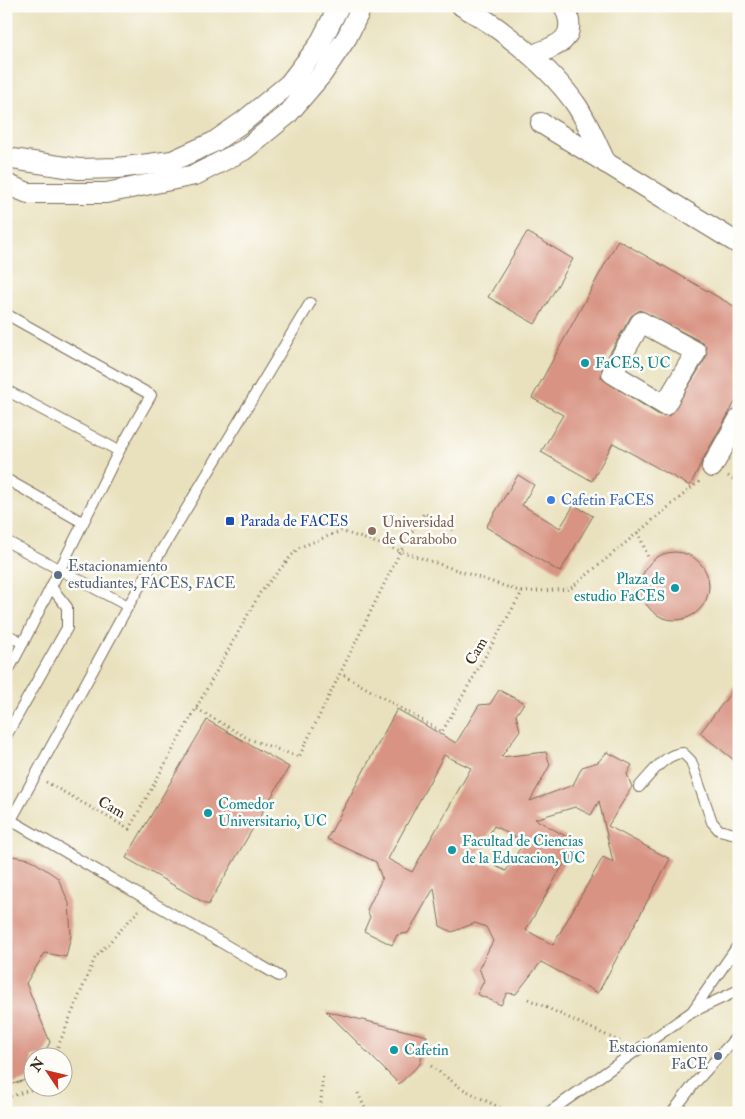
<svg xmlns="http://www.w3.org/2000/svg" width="745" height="1119" font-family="'IM FELL Double Pica',serif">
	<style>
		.building { fill: #d89382; fill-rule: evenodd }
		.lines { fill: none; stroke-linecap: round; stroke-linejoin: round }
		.lane-casing { stroke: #786a56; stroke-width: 12 }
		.street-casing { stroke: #786a56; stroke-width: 22 }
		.path { stroke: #786a56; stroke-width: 3; stroke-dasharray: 1 4; stroke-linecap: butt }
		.lane { stroke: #fff; stroke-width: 10 }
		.street { stroke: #fff; stroke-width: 20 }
		.culture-dot { fill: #0f9aa8; stroke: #fdfcf7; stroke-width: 2 }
		.shop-dot { fill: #3f7fe0; stroke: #fdfcf7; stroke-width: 2 }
		.transit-dot { fill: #1a4fb4; stroke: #fdfcf7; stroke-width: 2 }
		.education-dot { fill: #8d6e63; stroke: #fdfcf7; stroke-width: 2 }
		.service-dot { fill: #5c6f8a; stroke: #fdfcf7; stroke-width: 2 }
		.labels { text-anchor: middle; stroke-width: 5; stroke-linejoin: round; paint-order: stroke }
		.culture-label { font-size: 15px; fill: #0d838f; stroke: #fdfcf7; text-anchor: start }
		.shop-label { font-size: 15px; fill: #366cbe; stroke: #fdfcf7; text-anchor: start }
		.transit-label { font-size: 15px; fill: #164399; stroke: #fdfcf7; text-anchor: start }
		.education-label { font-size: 15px; fill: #785e54; stroke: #fdfcf7; text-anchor: start }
		.service-label { font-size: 15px; fill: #4e5e75; stroke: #fdfcf7; text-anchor: start }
		.street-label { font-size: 15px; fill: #3b2a1e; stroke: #fdfcf7 }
	</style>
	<rect width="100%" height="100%" fill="#fdfcf7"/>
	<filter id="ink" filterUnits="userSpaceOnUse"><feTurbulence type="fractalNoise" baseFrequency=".02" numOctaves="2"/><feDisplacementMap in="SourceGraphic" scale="10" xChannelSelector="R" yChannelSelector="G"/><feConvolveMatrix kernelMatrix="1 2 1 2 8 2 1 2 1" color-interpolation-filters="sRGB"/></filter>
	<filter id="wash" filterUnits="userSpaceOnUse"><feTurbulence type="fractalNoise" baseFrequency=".0096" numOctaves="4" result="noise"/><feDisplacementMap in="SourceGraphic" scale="20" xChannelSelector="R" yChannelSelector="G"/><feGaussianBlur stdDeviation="1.12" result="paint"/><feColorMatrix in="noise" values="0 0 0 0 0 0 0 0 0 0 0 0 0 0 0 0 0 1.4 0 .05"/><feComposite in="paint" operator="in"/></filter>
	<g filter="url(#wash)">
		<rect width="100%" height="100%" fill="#e9e1be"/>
		<g id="blocks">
			<!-- building -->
			<g class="building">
				<path d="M527,232L573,259L535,324L488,297Z"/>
				<path d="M618,240L739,309V395L702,461L690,486L613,443L592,481L541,452L563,415L532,398ZM640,310L702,342L706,346V358L670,416L659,415L601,378L602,367L631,316Z"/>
				<path d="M518,475L534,485L522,505L560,528L574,505L593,516L560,572L486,527Z"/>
				<circle cx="675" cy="586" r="34"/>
				<path d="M739,682V764L700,733Z"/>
				<path d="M499,690L524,703L516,715L520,730L501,757L546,752L550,765L530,801L573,785L582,767L598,762L607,752L632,765L627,774L632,787L608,826L670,859L598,993L541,962L516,994L507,993L501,1005L477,994L484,981L479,968L493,941L486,927L475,923L452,932L440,926L434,888L408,933L397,935L392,945L364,931L370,917L367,910L382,879L376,862L327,839L397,709L456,743L479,705L490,704ZM444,755L471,768L412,872L388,859ZM599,801L613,862L603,857L553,945L526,930L576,842L535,819L575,807L591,815ZM494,826L524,842L506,871L476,857Z"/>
				<path d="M207,720L289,767L208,905L126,858Z"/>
				<path d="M6,855L30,859L58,878L69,903L71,936L66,957L45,953L26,983L50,1042L43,1056H32V1078L6,1086Z"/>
				<path d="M326,1011L427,1036L420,1064L399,1084Z"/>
			</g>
		</g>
	</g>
	<g filter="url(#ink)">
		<use href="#blocks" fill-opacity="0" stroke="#786a56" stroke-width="1"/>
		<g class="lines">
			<!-- lane casing -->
			<g class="lane-casing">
				<g id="lane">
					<path d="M6,314L151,395L119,451L6,390"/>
					<path d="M6,479L82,522"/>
					<path d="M6,541L128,606L11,820"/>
					<path d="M128,606L310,303"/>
					<path d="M6,634L23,643L119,451"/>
					<path d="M6,675L23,643"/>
					<path d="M6,736L67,628V607L52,588"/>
					<path d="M639,787C650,775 665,753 683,753L691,761L712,822L719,830L739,835"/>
					<path d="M7,818L279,976"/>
					<path d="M691,1013L739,944"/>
					<path d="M548,1113L690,1013L739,990"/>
					<path d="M672,1113L694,1084L739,1034"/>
				</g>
			</g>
			<!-- street casing -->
			<g class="street-casing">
				<g id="street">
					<path d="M462,6C501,27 552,69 577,106C588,123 597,145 606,163"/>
					<path d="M532,55C558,46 580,39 564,6"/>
					<path d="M541,123L739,244"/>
					<path d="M6,158L79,169L118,168L172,161L214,142L244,121L289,84L319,45L339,6"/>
					<path d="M6,184L28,193H106L195,175L244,150L287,115L322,74L347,37L362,6"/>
					<path d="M641,322L696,352L665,405L612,373Z"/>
					<path d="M712,467L739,419"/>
				</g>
			</g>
			<!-- path -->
			<g class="path">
				<path d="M728,476L739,483"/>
				<path d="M638,532L648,557"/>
				<path d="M522,592L570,589L701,480"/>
				<path d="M197,709L249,739L299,757L400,552L424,513L453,530"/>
				<path d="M46,782L129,829L260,593L298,548L341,531L522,592L442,732L342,674"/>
				<path d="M528,999L623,1043"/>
				<path d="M54,1056L95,958L139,910"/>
				<path d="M431,1066L461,1088L510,1113"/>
				<path d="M358,1093L367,1113"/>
				<path d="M6,1098L42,1086"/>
				<path d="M320,1113L323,1074"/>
			</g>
			<!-- lane -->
			<use href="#lane" class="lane"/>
			<!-- street -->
			<use href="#street" class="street"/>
		</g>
	</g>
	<!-- markers -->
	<g class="culture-dot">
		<circle cx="585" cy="363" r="5"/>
		<circle cx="675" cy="588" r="5"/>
		<circle cx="208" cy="813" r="5"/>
		<circle cx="452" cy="850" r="5"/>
		<circle cx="394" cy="1050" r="5"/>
	</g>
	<circle class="shop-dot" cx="551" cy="500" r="5"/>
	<rect class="transit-dot" x="225" y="516" width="10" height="10" rx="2.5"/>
	<circle class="education-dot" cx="372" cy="531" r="5"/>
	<g class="service-dot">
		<circle cx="58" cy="575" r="5"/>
		<circle cx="718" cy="1056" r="5"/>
	</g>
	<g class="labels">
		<!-- culture labels -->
		<g class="culture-label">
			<text x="595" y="368">FaCES, UC</text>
			<text x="665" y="584" text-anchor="end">Plaza de<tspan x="665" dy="17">estudio FaCES</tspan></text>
			<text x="218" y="809">Comedor<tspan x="218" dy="17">Universitario, UC</tspan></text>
			<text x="462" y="846">Facultad de Ciencias<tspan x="462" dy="17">de la Educacion, UC</tspan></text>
			<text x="404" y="1055">Cafetin</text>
		</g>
		<!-- shop labels -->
		<g class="shop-label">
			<text x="561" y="505">Cafetin FaCES</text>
		</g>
		<!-- transit labels -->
		<g class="transit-label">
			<text x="240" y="526">Parada de FACES</text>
		</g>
		<!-- education labels -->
		<g class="education-label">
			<text x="382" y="527">Universidad<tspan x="382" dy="17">de Carabobo</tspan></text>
		</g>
		<!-- service labels -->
		<g class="service-label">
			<text x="68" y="571">Estacionamiento<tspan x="68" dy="17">estudiantes, FACES, FACE</tspan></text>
			<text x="708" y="1052" text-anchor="end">Estacionamiento<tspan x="708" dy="17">FaCE</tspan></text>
		</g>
		<!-- street labels -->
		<g class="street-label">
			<text transform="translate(476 651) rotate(-60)" y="5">Cam</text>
			<text transform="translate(112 807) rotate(30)" y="5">Cam</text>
		</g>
	</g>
	<!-- margin -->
	<rect width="745" height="1119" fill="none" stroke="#fdfcf7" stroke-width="25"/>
	<!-- north arrow -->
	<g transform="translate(48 1072) rotate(305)"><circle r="24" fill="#fdfcf7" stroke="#afa8a0"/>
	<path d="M0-4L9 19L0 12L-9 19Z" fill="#c8321e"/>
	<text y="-8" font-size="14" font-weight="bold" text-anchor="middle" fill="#3b2a1e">N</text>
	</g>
</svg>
